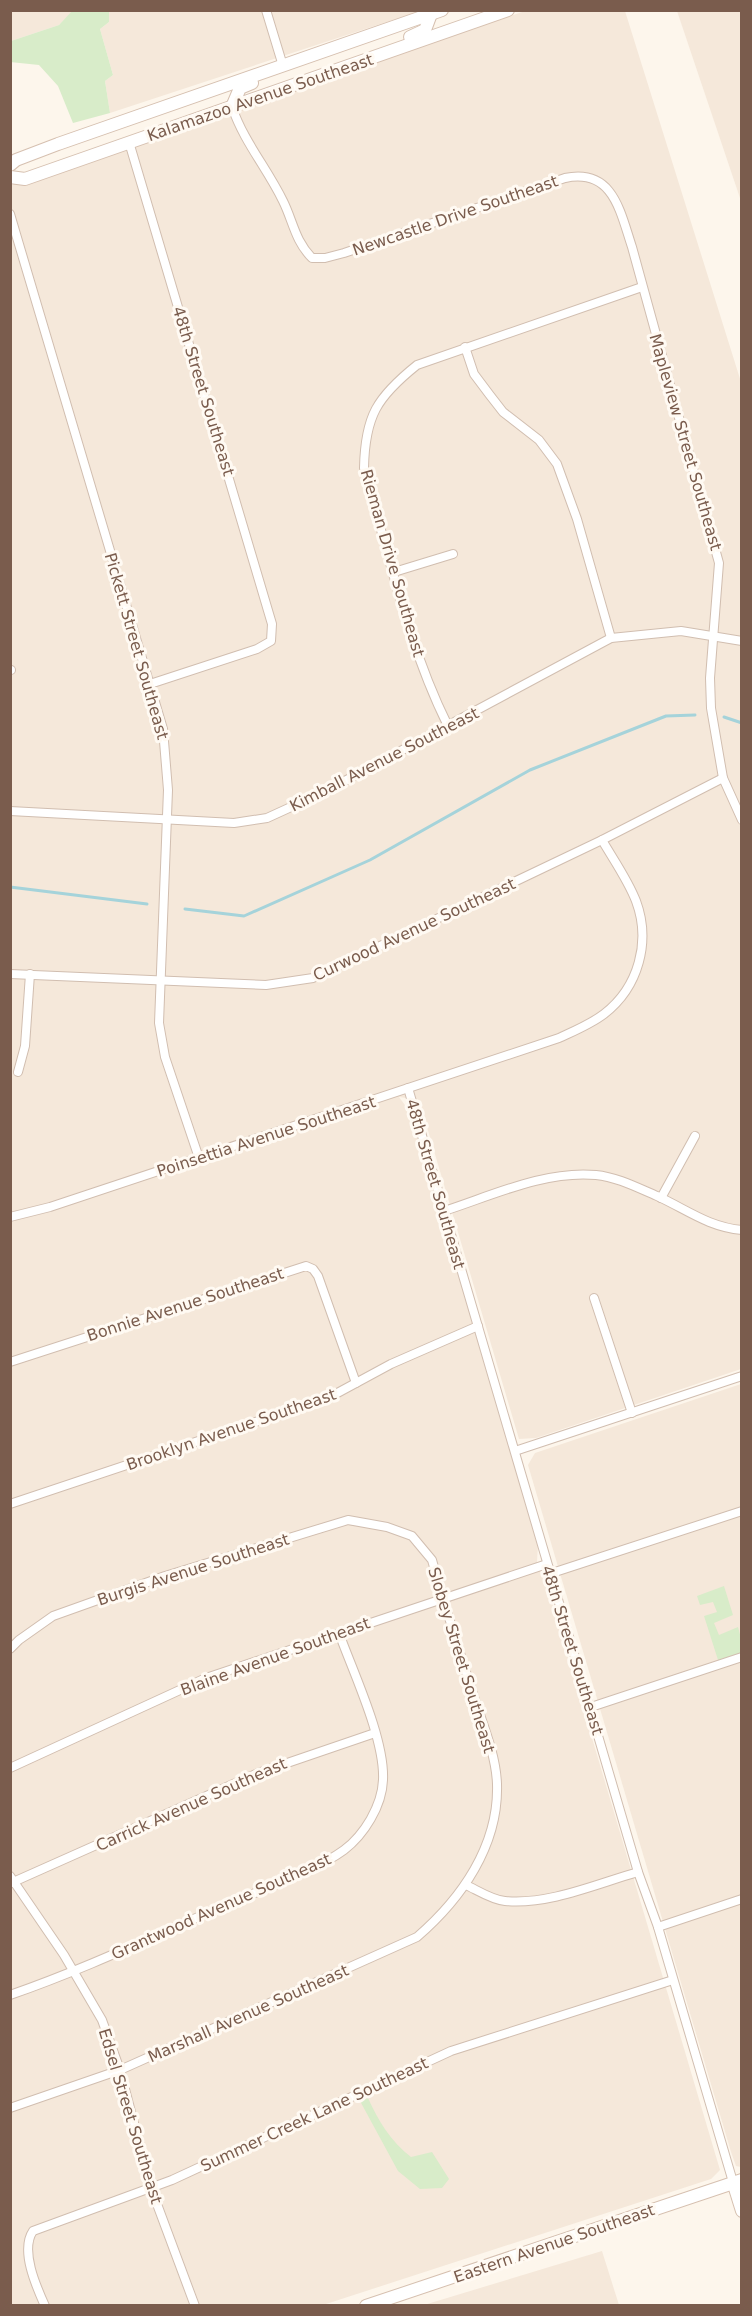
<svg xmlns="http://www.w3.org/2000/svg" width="752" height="2316" font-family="'DejaVu Sans',sans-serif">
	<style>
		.residential { fill: #f5e8da }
		.green { fill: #d8ecc9 }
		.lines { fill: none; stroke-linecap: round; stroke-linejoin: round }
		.stream { stroke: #a5d3da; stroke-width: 3 }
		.street-casing { stroke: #d1beb0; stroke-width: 10 }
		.secondary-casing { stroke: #d6c0b0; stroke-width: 14 }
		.street { stroke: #fff; stroke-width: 8 }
		.secondary { stroke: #fff; stroke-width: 12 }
		.labels { text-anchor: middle; stroke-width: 6; stroke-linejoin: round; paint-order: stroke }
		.street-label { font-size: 16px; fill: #7a5c4d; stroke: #fffaf3 }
	</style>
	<rect width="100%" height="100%" fill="#fdf6ec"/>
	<!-- residential -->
	<g class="residential">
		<path d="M10,11H73L59,25L11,41Z"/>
		<path d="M109,11H420L110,113L105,81L113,75L100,29L109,22Z"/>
		<path d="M525,11H625L741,382V1369L536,1438L519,1439L419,1100L399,1097L410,1112L538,1544L537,1562L544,1576L720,2170L711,2179L323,2305H11V185Z"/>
		<path d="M677,11H741V201Z"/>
		<path d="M741,1384V2167L736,2166L731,2152L528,1465L535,1453Z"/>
		<path d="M602,2251L619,2305H424Z"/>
	</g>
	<!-- green -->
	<g class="green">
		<path d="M73,10L109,11V22L100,29L113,75L105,81L110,113L73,123L58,86L39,65L10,62L11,41L59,25Z"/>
		<path d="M724,1586L733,1615L714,1623L719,1635L738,1627L741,1638V1653L718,1660L704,1616L717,1612L713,1602L700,1605L697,1596Z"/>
		<path d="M368,2098C378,2120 391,2142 411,2157L432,2152L449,2179L442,2188L420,2189L398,2171L360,2101Z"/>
	</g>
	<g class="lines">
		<!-- stream -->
		<g class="stream">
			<path d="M724,717L742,723"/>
			<path d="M10,887L147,904"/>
			<path d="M185,909L244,916L370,860L530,770L666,716L695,715"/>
		</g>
		<!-- street casing -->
		<g class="street-casing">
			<g id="street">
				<path d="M266,10L283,66"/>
				<path d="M232,107C244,142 267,168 283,201C293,221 295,241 312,258H325L344,253L565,178C613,168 620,211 632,247L719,563L710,678L711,708L723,778L742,820"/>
				<path d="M129,142L272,624L271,641L257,649L150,684"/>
				<path d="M10,214L163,729L168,790L159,1023L165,1057L199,1158"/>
				<path d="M465,347L474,374L489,394L503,412L539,440L557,464L577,519L611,638"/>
				<path d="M394,572L453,554"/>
				<path d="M10,670H11"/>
				<path d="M448,726C408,646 389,555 364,468C365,416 377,397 417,365L642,287"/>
				<path d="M10,811L234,823L267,818L326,791L611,638L681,631L742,641"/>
				<path d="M10,974L266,985L313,978L602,840L723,778"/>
				<path d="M18,1072L25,1046L30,974"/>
				<path d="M408,1088L638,1872L658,1927L733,2182"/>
				<path d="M661,1198L695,1136"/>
				<path d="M444,1211C491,1196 545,1170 596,1175C617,1177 638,1188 657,1196C686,1209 708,1227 742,1230"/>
				<path d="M10,1217L50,1207L559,1038C574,1031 591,1024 604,1014C639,987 651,941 636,901C628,880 613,859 602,840"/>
				<path d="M594,1298L632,1413"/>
				<path d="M10,1362L306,1266L313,1269L318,1276L356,1383"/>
				<path d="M515,1451L742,1376"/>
				<path d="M10,1504L330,1397L391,1364L478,1326"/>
				<path d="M552,1573L742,1511"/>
				<path d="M10,1649L19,1640L53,1616L165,1576L348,1520L387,1527L412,1536L432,1560C445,1607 460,1653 475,1700C484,1727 496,1756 497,1784C499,1846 461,1899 417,1937L120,2070L10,2108"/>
				<path d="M591,1707L742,1657"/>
				<path d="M10,1768L206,1678L547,1564"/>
				<path d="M10,1876L64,1955L102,2020L120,2070L151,2188L195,2306"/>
				<path d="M11,1883L258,1773L375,1733"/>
				<path d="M466,1885C477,1890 492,1900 505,1901C549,1905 596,1884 638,1872"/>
				<path d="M658,1927L742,1899"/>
				<path d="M10,1995C85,1969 156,1935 228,1904C261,1890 317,1870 344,1850C364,1835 382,1806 383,1780C385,1739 353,1672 339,1633"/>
				<path d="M45,2306C36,2286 20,2250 33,2231L172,2180L451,2051L673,1980"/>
			</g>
		</g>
		<!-- secondary casing -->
		<g class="secondary-casing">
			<g id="secondary">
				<path d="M410,37L425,30L431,14"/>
				<path d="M232,107L240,88L252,83"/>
				<path d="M10,165L16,160L58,144L442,10"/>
				<path d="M10,177L25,179L508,10"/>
				<path d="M733,2182L742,2211"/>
				<path d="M366,2306L742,2180"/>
			</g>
		</g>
		<!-- street -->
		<use href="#street" class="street"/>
		<!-- secondary -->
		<use href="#secondary" class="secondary"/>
	</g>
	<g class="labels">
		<!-- street labels -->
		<g class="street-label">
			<text transform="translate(260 97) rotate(-19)" y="6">Kalamazoo Avenue Southeast</text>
			<text transform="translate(455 215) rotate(-19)" y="6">Newcastle Drive Southeast</text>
			<text transform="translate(204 391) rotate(73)" y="6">48th Street Southeast</text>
			<text transform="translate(686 442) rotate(74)" y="6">Mapleview Street Southeast</text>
			<text transform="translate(393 563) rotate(74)" y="6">Rieman Drive Southeast</text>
			<text transform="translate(137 646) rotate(74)" y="6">Pickett Street Southeast</text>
			<text transform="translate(384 759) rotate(-27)" y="6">Kimball Avenue Southeast</text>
			<text transform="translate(414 929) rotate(-25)" y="6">Curwood Avenue Southeast</text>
			<text transform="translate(266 1136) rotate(-18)" y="6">Poinsettia Avenue Southeast</text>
			<text transform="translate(436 1184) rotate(74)" y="6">48th Street Southeast</text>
			<text transform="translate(185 1304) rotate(-18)" y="6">Bonnie Avenue Southeast</text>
			<text transform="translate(231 1429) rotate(-19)" y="6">Brooklyn Avenue Southeast</text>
			<text transform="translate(193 1569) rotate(-18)" y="6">Burgis Avenue Southeast</text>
			<text transform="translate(573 1650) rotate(73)" y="6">48th Street Southeast</text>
			<text transform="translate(275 1656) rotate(-20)" y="6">Blaine Avenue Southeast</text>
			<text transform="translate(462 1660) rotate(73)" y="6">Slobey Street Southeast</text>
			<text transform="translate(191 1804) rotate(-24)" y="6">Carrick Avenue Southeast</text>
			<text transform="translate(221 1906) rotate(-24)" y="6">Grantwood Avenue Southeast</text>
			<text transform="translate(248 2013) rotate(-24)" y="6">Marshall Avenue Southeast</text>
			<text transform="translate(314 2114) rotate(-25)" y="6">Summer Creek Lane Southeast</text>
			<text transform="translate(131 2116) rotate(73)" y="6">Edsel Street Southeast</text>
			<text transform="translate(554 2243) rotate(-19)" y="6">Eastern Avenue Southeast</text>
		</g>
	</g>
	<!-- border -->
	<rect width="752" height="2316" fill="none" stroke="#7a5c4d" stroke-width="24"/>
</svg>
